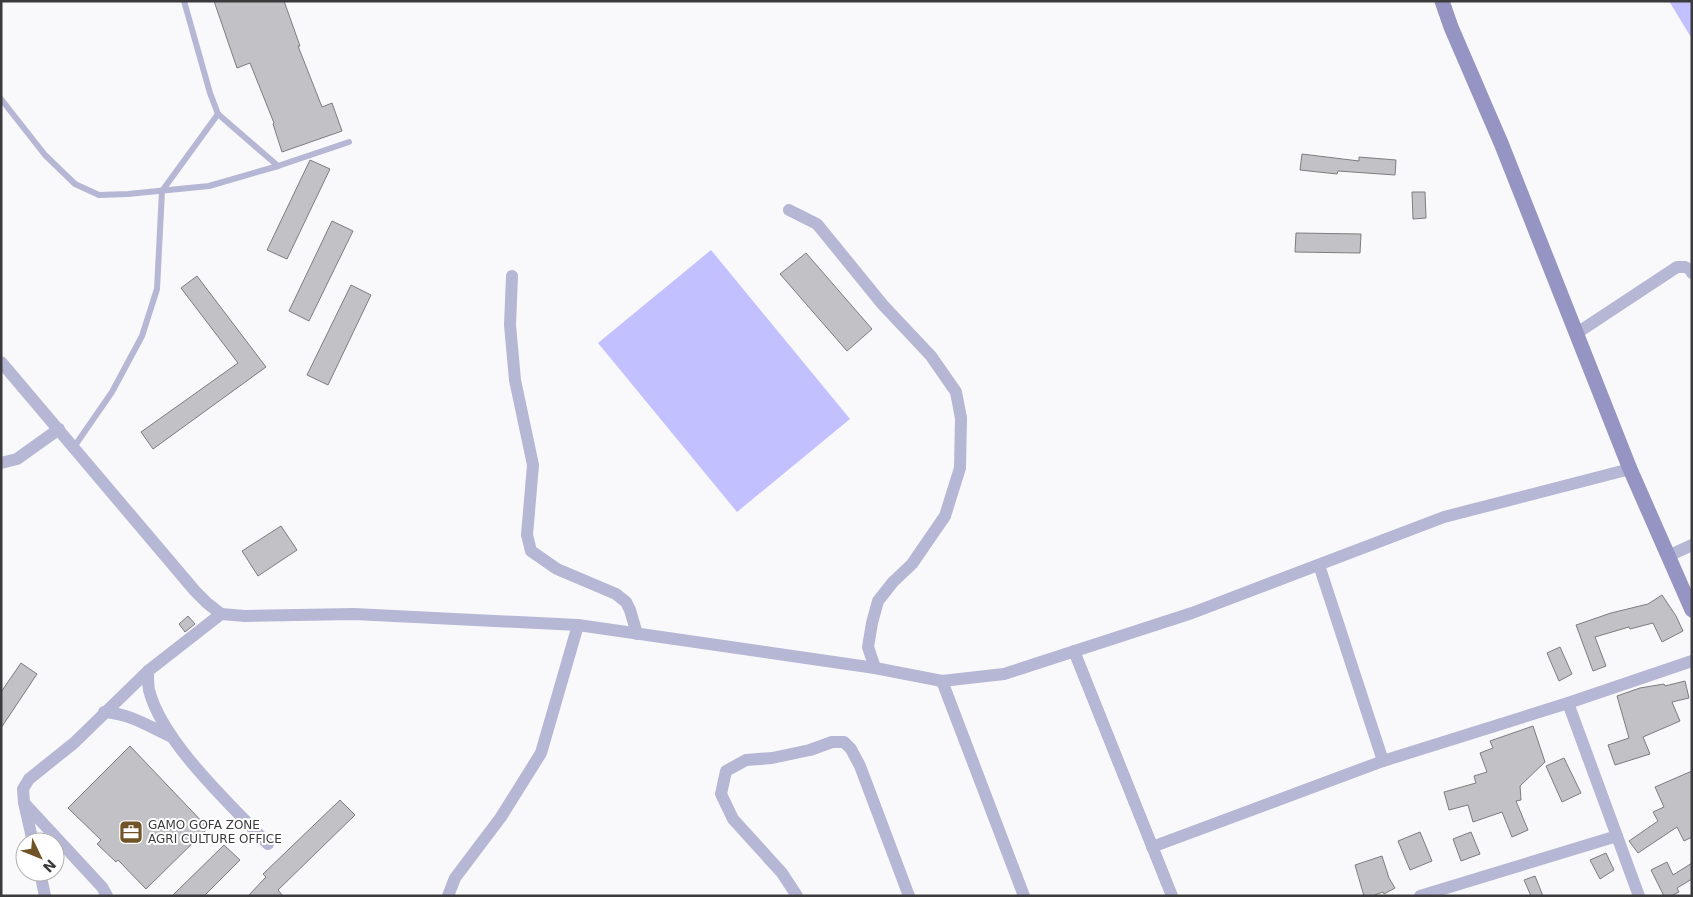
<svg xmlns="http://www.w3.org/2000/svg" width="1693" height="897" font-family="'DejaVu Sans',sans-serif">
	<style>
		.green { fill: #c2c0fe }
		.building { fill: #c2c2c6; stroke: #7d7d80 }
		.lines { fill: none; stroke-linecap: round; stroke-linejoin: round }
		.lane { stroke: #b6b6d5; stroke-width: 6 }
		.street { stroke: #b6b6d5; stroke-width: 12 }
		.secondary { stroke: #9594c2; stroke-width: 15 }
		.labels { text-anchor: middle; stroke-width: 4; stroke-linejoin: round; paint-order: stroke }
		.poi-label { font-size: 12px; fill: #3b3b3d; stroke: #fff; text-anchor: start }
	</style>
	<rect width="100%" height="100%" fill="#f9f9fc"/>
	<!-- green -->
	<g class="green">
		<path d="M1669,1H1692V39Z"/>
		<path d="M711,250L850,419L737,512L598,343Z"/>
	</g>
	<!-- building -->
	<g class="building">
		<path d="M214,1H284L300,46H298L322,107L332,103L342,131L282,152L273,124L274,123L250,63L237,68Z"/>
		<path d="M1302,154L1359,161V157L1396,160L1395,175L1338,171L1337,174L1300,170Z"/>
		<path d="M310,160L330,169L287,259L267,250Z"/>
		<path d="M1412,192H1425L1426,218L1413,219Z"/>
		<path d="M332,221L353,231L309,321L289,311Z"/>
		<path d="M1296,233L1361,234L1360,253L1295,252Z"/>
		<path d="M806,253L872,329L847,351L780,274Z"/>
		<path d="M197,276L266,367L153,449L141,432L238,363L181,288Z"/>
		<path d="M351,285L371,295L328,385L307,375Z"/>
		<path d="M281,526L297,550L258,576L242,551Z"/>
		<path d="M1662,595L1676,616L1683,631L1662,642L1653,623L1630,629L1629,627L1595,637L1606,666L1593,671L1576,625L1611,613L1648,604Z"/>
		<path d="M188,616L195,624L185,632L179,624Z"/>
		<path d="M1560,647L1572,674L1559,681L1547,653Z"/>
		<path d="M21,663L37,674L1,728V692Z"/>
		<path d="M1685,681L1689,698L1672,702L1680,721L1643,737L1650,754L1615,765L1608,745L1629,738L1617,696L1640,688L1664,684L1665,686Z"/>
		<path d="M1533,726L1545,762L1520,786L1521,800L1516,801L1528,830L1512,837L1502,812L1473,822L1468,805L1449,810L1444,792L1476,783L1474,776L1487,772L1480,753L1493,748L1490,741Z"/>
		<path d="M130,746L208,828L146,889L118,860L116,862L97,844L101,840L68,808Z"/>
		<path d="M1564,758L1581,793L1562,802L1546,766Z"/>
		<path d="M1692,771V837L1684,841L1677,827L1638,853L1629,841L1658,821L1653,812L1664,807L1655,787Z"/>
		<path d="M340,800L355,815L278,890L283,896H248L266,877L263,874Z"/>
		<path d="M1420,832L1432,861L1410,870L1398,841Z"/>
		<path d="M1471,832L1480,854L1461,861L1453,839Z"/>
		<path d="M224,845L240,860L204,896H172Z"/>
		<path d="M1606,853L1614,870L1600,879L1590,860Z"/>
		<path d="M1382,856L1389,878L1395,888L1384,894L1383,892L1372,896H1364L1355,865Z"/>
		<path d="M1667,862L1673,875L1692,863V879L1677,888L1679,892L1671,896H1664L1651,870Z"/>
		<path d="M1535,876L1543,896H1531L1524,880Z"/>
	</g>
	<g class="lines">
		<!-- lane -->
		<g class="lane">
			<path d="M184,1L210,93L218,114L278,166"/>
			<path d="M1,99L45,155L75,184L99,195L128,194L209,186L278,166L349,142"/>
			<path d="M74,447L112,392L142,336L157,289L162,191L218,114"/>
		</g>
		<!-- street -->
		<g class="street">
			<path d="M789,210L817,224L883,305L931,356L956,392L961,418L960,468L945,516L912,564L893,582L878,601L872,623L868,647L875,668"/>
			<path d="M512,276L510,325L515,380L533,465L527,535L531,551L557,569L616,594L626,602L630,610L637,634"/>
			<path d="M1577,333L1677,267H1685L1691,270L1692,273"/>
			<path d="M1,362L195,591L207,603L221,614L245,616L354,614L578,625L875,668L942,681L1004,674L1192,613L1444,517L1630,469"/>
			<path d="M1,463L17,459L59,429"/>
			<path d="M1668,556L1692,545"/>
			<path d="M1319,565L1383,761"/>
			<path d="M1074,651L1172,896"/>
			<path d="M148,671C148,677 148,684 149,690C162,742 231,805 268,844"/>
			<path d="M942,681L1024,896"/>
			<path d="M1568,703L1639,896"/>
			<path d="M104,712C131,714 148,726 172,737"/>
			<path d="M26,805L102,887L107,896"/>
			<path d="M33,842L24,803L23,789L29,779L74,743L148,671L221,614"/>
			<path d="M1152,847L1383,761L1568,703L1692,661"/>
			<path d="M40,872L45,896"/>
			<path d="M448,896L455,878L501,817L541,753L578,625"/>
			<path d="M797,896L782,873L733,819L721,794L726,771L746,760L772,758L810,750L832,742H844L851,749L860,766L909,896"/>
			<path d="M1420,896L1617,836"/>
		</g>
		<!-- secondary -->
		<path class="secondary" d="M1442,1L1451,27L1501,143L1630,469L1692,610"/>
	</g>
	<!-- icons -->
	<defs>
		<g id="office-square" transform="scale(1.25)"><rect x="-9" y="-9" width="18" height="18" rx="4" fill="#705327" stroke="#fff"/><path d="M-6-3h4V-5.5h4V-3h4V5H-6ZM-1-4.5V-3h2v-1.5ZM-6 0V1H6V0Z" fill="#fff"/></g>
	</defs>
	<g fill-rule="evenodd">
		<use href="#office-square" x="131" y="832"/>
	</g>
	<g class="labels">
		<!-- poi labels -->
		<g class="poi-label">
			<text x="148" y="829">GAMO GOFA ZONE<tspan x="148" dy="14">AGRI CULTURE OFFICE</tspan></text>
		</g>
	</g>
	<!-- border -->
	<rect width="1693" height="897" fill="none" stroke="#3b3b3d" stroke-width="5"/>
	<!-- north arrow -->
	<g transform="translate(40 857) rotate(133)"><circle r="24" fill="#ffffff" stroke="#b1b1b1"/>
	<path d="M0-4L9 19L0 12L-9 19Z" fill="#705327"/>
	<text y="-8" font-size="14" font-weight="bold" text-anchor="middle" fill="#3b3b3d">N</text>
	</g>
</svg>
